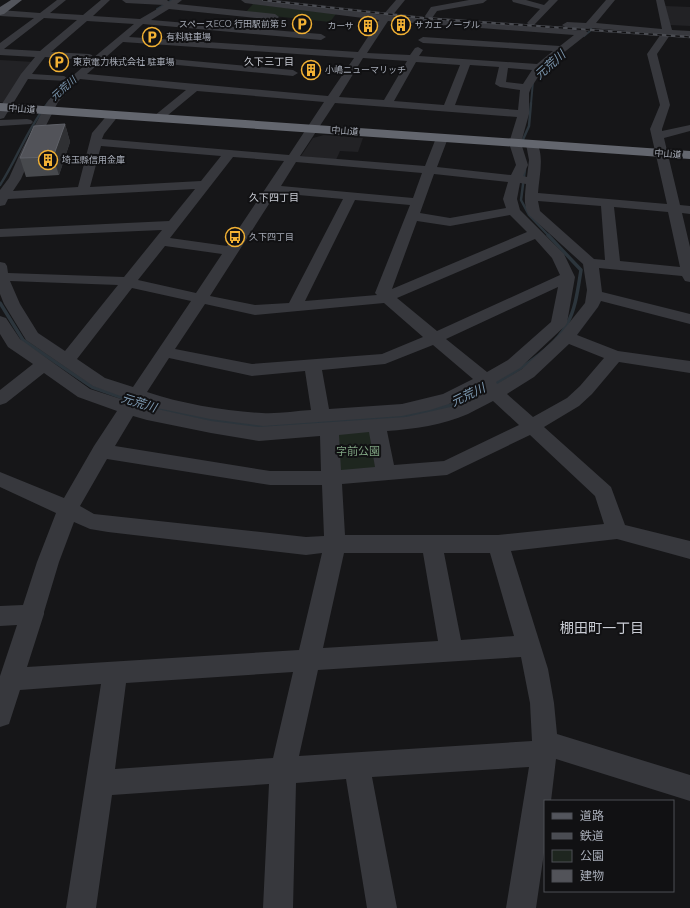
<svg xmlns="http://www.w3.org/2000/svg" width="690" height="908" font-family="Quicksand,'Noto Sans JP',sans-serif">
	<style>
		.built { fill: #222225 }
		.green { fill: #1e261f }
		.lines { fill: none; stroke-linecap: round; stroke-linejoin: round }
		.stream-far3 { stroke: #2c353c; stroke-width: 2 }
		.stream-far2 { stroke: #2c353c; stroke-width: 2.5 }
		.stream-far1 { stroke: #2c353c; stroke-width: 3.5 }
		.stream { stroke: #2c353c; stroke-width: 4.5 }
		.minor { fill: #37383d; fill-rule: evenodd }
		.major { fill: #53555c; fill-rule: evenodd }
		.highway { fill: #63666e; fill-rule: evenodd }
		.rail-casing { stroke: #4a4c52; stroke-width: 2.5 }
		.rail { stroke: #111113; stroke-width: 1.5; stroke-dasharray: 4.5; stroke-linecap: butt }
		.wall { fill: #47494d }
		.shaded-wall { fill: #2f3033 }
		.building { fill: #525359; stroke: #5f6168 }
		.labels { text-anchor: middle; stroke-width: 4; stroke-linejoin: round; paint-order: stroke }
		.far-poi-label { font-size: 9px; fill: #a8adb8; stroke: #111113; text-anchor: start }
		.far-street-label { font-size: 9px; fill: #a8adb8; stroke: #111113 }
		.far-neighbourhood-label { font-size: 10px; fill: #c9ccd4; stroke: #111113 }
		.far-water-label { font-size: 10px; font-style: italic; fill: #7f9bb3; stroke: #111113 }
		.park-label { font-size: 11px; fill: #7fa381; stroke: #111113 }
		.water-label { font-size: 12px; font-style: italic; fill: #7f9bb3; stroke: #111113 }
		.near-neighbourhood-label { font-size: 14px; fill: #c9ccd4; stroke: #111113 }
	</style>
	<rect width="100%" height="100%" fill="#161618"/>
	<!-- built -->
	<g class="built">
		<path d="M665,6L690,7V26L670,25Z"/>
		<path d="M0,60L34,62L6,103L0,102Z"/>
		<path d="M324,135L363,138L358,152L340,151L336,160L301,156L313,138Z"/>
	</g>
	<!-- green -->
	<g class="green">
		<path d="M253,4L336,14L330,22L245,13Z"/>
		<path d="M376,431L382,469L340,471L335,434Z"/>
	</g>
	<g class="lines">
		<!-- stream-far3 -->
		<g class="stream-far3">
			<path d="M157,9L172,0"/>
			<path d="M584,36L590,31L593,24"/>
			<path d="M539,72L557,58"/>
			<path d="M47,104L62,86"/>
			<path d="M531,104L533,81"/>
		</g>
		<!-- stream-far2 -->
		<g class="stream-far2">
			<path d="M521,144L529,126L531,103"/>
			<path d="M525,169L521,200L529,215L549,236"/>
			<path d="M0,185C17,159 28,127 48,103"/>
		</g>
		<!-- stream-far1 -->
		<g class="stream-far1">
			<path d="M0,303L23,340L92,387L129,400"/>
			<path d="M493,385C517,371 554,349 567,324C576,308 578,288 581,270L548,235"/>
			<path d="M136,403L149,407"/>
			<path d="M445,407L455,404L487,388"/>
		</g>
		<!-- stream -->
		<path class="stream" d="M146,406L210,420L261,427L404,416L448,406"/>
		<!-- minor -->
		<g class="minor">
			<path d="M57,0H66L50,13L83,15L101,0H110L93,16L140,19L164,5L126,3L122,0H167L169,2L172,0H182L177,4L275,14L279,17L275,20L169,9L151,20L321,34L326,37L321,40L143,24L129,37L358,52L379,20L245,3L241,0H265L383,15L396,0H405L392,16L586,31L588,33L586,35L543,69L531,88L529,93V114L521,143L528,165L523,176L527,177L529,160L526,144L528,142H536C545,155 539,177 538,193L667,204L650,129L660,105L647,54L661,34L591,28H567L562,25L567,22L586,23L606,0H615L596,23L662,29L656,0H664L672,30L690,31V37L670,35L657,54L670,105L662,129V131L690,125V131L664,138L680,205L690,206V214L682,213L690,247V282L685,281L682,276L599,268L602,292L690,314V324L601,301L598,307L577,335L618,351L690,361V373L619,362L592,394L579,406L544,427L611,487L625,525L690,541V559L617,539L511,551L548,669L554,703L557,734L690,775V801L556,759L551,801H545V846L536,908H506L529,767L372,777L397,908H367L346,779L296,783L293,908H263L269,784L112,795L96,908H66L101,684L20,690L9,724L0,727V676L17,625L0,626V606L23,605L37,562L56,513L0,487V472L64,498L94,446L117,411L78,397L44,373L6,403L0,405V390L33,364L8,347L0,334V316L6,318L20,339L90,389L124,400L126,398L93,386L26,340L4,304L0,294V262L5,263L7,266L8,273L124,277L162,230L0,237V229L169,221L195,189L8,199L5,205L0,206V190L9,178L22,149L48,101L67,81L28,79L4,118L0,119V107L21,74L35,57L0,55V43L34,18L0,16V10L40,13ZM44,18L77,20L40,51L4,49ZM87,21L134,24L93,58L92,55L89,54L51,52ZM388,21L574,35L560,46L423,37L418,40L423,43L553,51L537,64L419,56L423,50L418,47L415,48L410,55L367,53ZM123,42L354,58L328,96L87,74ZM45,57L89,60L92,59L69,79L64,76L32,74ZM363,58L407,61L384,100L339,97ZM416,62L460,65L444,105L394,101ZM470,65L499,67L495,84L500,87L520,90L518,110L455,105ZM508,68L532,70L523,84L506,82ZM80,79L186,90L154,116L152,118L154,120H162L197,91L324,102L289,155L102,139L104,134L119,115L117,113H109L92,133L78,187L13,191L21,179L34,149L58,102ZM335,103L517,117L509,143L516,165L511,175L437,167L448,138L446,136H438L436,138L425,166L300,156ZM101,146L221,156L201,181L90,187ZM233,157L284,161L227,246L170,238ZM296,162L422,173L413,198L281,186ZM434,174L508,182L503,199L506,208L450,218L420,213ZM520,183L526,184C525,194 523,206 529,215L583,264L587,290L585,303L561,333L522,369L497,384L496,382L520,368L565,326L567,323L575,277L564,254L520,210L517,199ZM276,193L343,199L289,303L255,305L210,296ZM355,200L410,205L375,293L377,295L305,301ZM538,201L601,206L605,260L594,259L540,211ZM614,207L668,212L680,267L620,261ZM510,215L527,232L392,289L417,221L450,226ZM535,239L552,258L560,275L437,331L397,298ZM165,246L222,254L196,293L138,280ZM10,281L118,285L65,351L38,333L20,304ZM558,287L551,322L508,360L487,372L446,339ZM132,288L191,301L133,387L105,378L77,359ZM384,303L423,337L382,354L252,364L175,349L205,304L255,315ZM569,344L604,358L580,386L567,398L533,417L507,394L534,377ZM433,345L473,379L443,394L402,404L329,409L322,370L385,364ZM169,358L252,376L305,371L311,410C295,411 278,414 262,413C226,411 182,404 147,392ZM482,389L484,391L455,406L406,417L259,427L211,421L139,405L141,403L157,408L210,419L263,426L402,416L430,410L455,402ZM493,401L519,425L444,461L394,465L387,431C414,429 443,425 468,414C476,410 485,405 493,401ZM133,416L147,420L211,433L259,441L320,436L321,471H270L115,446ZM369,432L375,467L341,470L339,435ZM530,435L595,496L604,524L498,535H345L342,484L447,475ZM107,459L270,485H322L324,536L306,537L94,514L80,506ZM74,522L90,529L108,532L306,555L322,553L299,650L27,667L44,614V612L59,562ZM344,553H423L438,641L323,648ZM444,553H490L514,636L461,640ZM521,657L530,703L532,741L299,756L318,670ZM293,672L273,758L115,769L126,683Z"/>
			<path d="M469,0H487L483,3L437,11L432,18H426L425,16L431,7Z"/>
			<path d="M512,0H526L544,5L549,0H558L534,25L531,26L527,23L540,9L513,2Z"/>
			<path d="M149,57L293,70L298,73L293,76L146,62L144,60L146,58Z"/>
			<path d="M27,119L31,120L33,122L31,124L0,126V120Z"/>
		</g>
		<!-- major -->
		<path class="major" d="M11,0H22L4,14L0,15V7Z"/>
		<!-- highway -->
		<path class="highway" d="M0,103L690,151V159L0,111Z"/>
		<!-- rail casing -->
		<g class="rail-casing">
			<path id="rail" d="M263,0L423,18L690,37"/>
		</g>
		<!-- rail -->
		<use href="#rail" class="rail"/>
	</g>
	<!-- wall -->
	<path class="wall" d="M65,124L70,142L59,175L26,177L20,158Z"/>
	<!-- shaded-wall -->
	<path class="shaded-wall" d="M65,124L70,142L59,175L53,157Z"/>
	<!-- building -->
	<path class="building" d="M65,124L53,157L20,158L34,126Z"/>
	<!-- icons -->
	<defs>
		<g id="parking-ring" transform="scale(1)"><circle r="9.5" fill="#111113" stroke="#f2b134" stroke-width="1.5"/><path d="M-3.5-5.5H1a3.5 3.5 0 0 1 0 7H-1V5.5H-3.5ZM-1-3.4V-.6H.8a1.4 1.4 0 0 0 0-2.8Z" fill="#f2b134"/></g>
		<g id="building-ring" transform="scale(1)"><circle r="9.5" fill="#111113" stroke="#f2b134" stroke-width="1.5"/><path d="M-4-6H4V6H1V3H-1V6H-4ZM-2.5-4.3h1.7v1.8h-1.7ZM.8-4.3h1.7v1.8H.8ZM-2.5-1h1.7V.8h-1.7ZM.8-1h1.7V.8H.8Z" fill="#f2b134"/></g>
		<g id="bus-ring" transform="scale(1)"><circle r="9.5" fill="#111113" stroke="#f2b134" stroke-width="1.5"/><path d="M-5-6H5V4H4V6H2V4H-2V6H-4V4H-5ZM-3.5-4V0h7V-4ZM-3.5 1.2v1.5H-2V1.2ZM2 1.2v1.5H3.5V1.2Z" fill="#f2b134"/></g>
	</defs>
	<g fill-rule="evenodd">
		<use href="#parking-ring" x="302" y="24"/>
		<use href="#building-ring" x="401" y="25"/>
		<use href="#building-ring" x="368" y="26"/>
		<use href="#parking-ring" x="152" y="37"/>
		<use href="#parking-ring" x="59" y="62"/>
		<use href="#building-ring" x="311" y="70"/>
		<use href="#building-ring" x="48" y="160"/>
		<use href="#bus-ring" x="235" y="237"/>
	</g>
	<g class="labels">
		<!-- far-poi labels -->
		<g class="far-poi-label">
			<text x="288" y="27" text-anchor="end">スペースECO 行田駅前第５</text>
			<text x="415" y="28">サカエ ノーブル</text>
			<text x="354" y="29" text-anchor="end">カーサ</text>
			<text x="166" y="40">有料駐車場</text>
			<text x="73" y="65">東京電力株式会社 駐車場</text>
			<text x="325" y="73">小嶋ニューマリッチ</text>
			<text x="62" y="163">埼玉縣信用金庫</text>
			<text x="249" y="240">久下四丁目</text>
		</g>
		<!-- far-street labels -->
		<g class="far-street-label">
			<text transform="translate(22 109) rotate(4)" y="3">中山道</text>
			<text transform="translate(345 131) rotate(4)" y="3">中山道</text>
			<text transform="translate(668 154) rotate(4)" y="3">中山道</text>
		</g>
		<!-- far-neighbourhood labels -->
		<g class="far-neighbourhood-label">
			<text x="269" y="65">久下三丁目</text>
			<text x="274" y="201">久下四丁目</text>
		</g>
		<!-- far-water labels -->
		<g class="far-water-label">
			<text transform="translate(63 88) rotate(-42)" y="4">元荒川</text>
		</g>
		<!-- park labels -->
		<g class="park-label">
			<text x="358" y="455">字前公園</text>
		</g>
		<!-- water labels -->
		<g class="water-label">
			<text transform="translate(550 65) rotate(-42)" y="4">元荒川</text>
			<text transform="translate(468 395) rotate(-26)" y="4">元荒川</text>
			<text transform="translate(139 403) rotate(17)" y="4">元荒川</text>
		</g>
		<!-- near-neighbourhood labels -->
		<g class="near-neighbourhood-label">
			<text x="602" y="633">棚田町一丁目</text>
		</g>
	</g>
	<!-- legend -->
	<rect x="544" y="800" width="130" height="92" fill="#111113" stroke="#4d4f55"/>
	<rect x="552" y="813" width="20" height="6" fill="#53555c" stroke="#4d4f55"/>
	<text x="580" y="820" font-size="12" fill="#a8adb8">道路</text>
	<rect x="552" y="833" width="20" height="6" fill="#4a4c52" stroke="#4d4f55"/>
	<text x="580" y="840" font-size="12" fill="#a8adb8">鉄道</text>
	<rect x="552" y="850" width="20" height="12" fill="#1e261f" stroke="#4d4f55"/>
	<text x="580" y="860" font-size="12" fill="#a8adb8">公園</text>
	<rect x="552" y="870" width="20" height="12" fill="#525359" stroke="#4d4f55"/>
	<text x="580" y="880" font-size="12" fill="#a8adb8">建物</text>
</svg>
